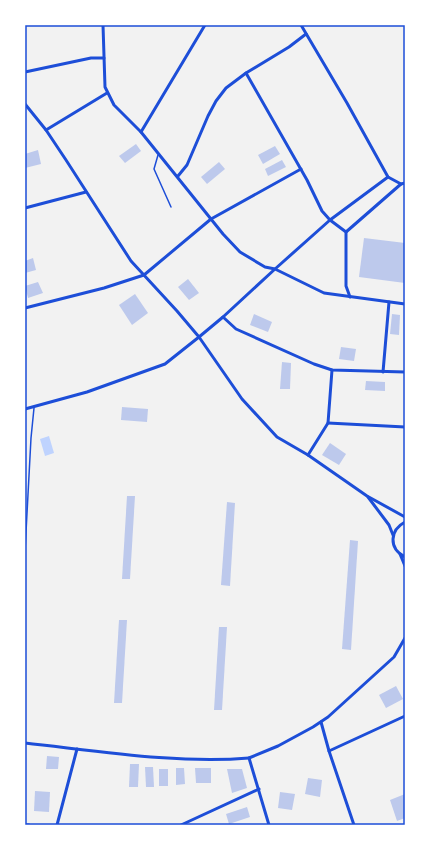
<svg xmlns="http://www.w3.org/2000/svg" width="430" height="850" font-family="'DejaVu Sans',sans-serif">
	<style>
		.water { fill: #bfd3fe }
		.building { fill: #bdc9ec }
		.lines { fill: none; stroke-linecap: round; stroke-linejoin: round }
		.service { stroke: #1d4ed8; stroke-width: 1.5 }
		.minor { stroke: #1d4ed8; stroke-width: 3 }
		.neatline { fill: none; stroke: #1d4ed8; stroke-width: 1.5 }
	</style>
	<rect width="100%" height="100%" fill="#f2f2f2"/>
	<!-- water -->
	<path class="water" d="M49,436L54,453L45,456L40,439Z"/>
	<!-- building -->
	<g class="building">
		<path d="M136,144L141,151L125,163L119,156Z"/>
		<path d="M275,146L280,154L263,164L258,155Z"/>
		<path d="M38,150L41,164L25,168V154Z"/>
		<path d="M282,160L286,167L268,176L265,169Z"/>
		<path d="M219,162L225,169L207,184L201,177Z"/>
		<path d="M364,238L405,243V283L359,277Z"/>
		<path d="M33,258L36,270L25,273V261Z"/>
		<path d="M188,279L199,293L189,300L178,287Z"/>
		<path d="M38,282L43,293L28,298L25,286Z"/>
		<path d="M135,294L148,313L132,325L119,305Z"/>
		<path d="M254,314L272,322L268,332L250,325Z"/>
		<path d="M392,314L400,315L399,335L390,334Z"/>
		<path d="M341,347L356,349L354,361L339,359Z"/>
		<path d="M282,362L291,363L290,389H280Z"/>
		<path d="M366,381L385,382V391L365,390Z"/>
		<path d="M122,407L148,409L147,422L121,420Z"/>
		<path d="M330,443L346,454L339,465L322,455Z"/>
		<path d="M127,496H135L130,579H122Z"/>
		<path d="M227,502L235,503L230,586L221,585Z"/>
		<path d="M350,540L358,541L351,650L342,649Z"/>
		<path d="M119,620H127L122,703H114Z"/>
		<path d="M219,627H227L222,710H214Z"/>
		<path d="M396,686L403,699L386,708L379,695Z"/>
		<path d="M47,756L59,757L58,769H46Z"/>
		<path d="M130,764H139L138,787H129Z"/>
		<path d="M145,767H153L154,787H146Z"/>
		<path d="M176,768H184L185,784L176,785Z"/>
		<path d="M195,768H211V783H196Z"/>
		<rect x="159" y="769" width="9" height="17"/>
		<path d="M227,769H242L247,788L232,793Z"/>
		<path d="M308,778L322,780L320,797L305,794Z"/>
		<path d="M35,791L50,792L49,812L34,811Z"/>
		<path d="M280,792L295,794L292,810L278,808Z"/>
		<path d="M405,794V818L397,821L390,800Z"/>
		<path d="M247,807L250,817L229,824L226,814Z"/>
	</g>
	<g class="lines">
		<!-- service -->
		<g class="service">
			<path d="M158,155L154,169L171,207"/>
			<path d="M25,551L31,438L34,408"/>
		</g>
		<!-- minor -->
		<g class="minor">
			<path d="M103,25L105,87L114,105L141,132L223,234L240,252L265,267L275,269L330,220L388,177"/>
			<path d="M301,25L347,103L388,177L401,184"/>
			<path d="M25,72L91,58H104"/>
			<path d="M246,73L307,180L322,211L330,220L346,232V286L350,297"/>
			<path d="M25,104L46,130L66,160L131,261L177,311L199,337L165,364L87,392L25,409"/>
			<path d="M46,130L107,93"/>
			<path d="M141,132L205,25"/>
			<path d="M178,176L187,165L208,116L216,101L226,88L246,73L289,47L306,34"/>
			<path d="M25,208L86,192"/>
			<path d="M346,232L401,184L405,183"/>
			<path d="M405,304L324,293L275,269L223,317L199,337L242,399L277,437L308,455L367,496L405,517"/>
			<path d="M25,308L104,288L144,275L211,219L301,169"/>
			<path d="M223,317L236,329L314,364L332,370L405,372"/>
			<path d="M383,372L389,302"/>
			<path d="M328,423L405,427"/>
			<path d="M308,455L328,423L332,370"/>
			<path d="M368,497L389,525L393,535"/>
			<path d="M405,522C390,530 388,548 405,557"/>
			<path d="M400,554L405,566"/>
			<path d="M321,722L329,751L354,825"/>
			<path d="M25,743C98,751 177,764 249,758"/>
			<path d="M329,751L405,716"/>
			<path d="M25,825H29"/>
			<path d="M57,825L77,749"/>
			<path d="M181,825L259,789"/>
			<path d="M269,825L249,758L278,746L313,727L328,717L394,657L405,638"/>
		</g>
	</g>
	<!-- border -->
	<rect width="430" height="850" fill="none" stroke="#ffffff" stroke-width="52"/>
	<rect x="26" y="26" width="378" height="798" class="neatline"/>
</svg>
